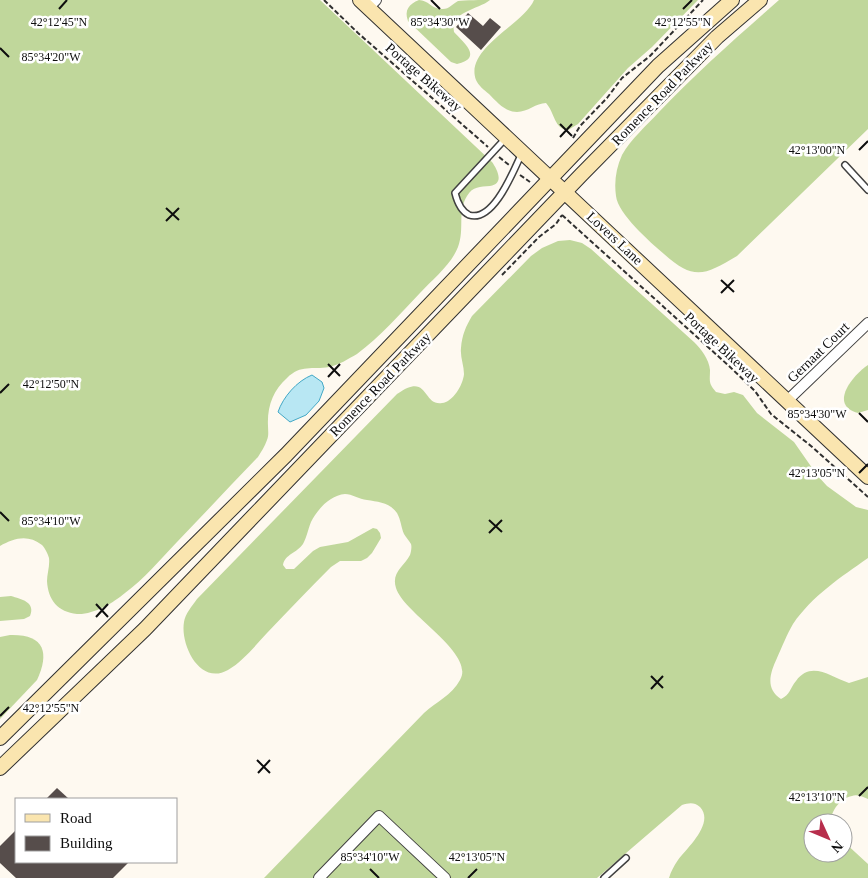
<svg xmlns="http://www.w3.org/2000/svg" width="868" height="878" font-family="Georgia,serif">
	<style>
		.forest { fill: #c0d79b }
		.water { fill: #b8e7f3; stroke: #43a8c6 }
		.building { fill: #564d4b }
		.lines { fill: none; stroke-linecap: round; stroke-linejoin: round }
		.lane-casing { stroke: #414141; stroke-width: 8 }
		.street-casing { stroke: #414141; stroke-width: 12 }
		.secondary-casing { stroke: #303030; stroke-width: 16 }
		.path { stroke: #303030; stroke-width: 2; stroke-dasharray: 5 2.5; stroke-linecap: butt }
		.lane { stroke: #fff; stroke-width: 5 }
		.street { stroke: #fff; stroke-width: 10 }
		.secondary { stroke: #fae5af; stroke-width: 14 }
		.ticks { fill: none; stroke: #0e0e0e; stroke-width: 2 }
		.labels { text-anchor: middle; stroke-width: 5; stroke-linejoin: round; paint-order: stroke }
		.street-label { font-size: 14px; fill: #0e0e0e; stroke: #fff }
		.ticks-label { font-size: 12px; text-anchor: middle; fill: #0e0e0e; stroke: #fff; stroke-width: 5; stroke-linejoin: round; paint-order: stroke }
	</style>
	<rect width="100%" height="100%" fill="#fef9f0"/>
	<!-- forest -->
	<g class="forest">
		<path d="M0,0H320L492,162C497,169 505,184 490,186C480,187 473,186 467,196C457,212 465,229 458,247C451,265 433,279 420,293C400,314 380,337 357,354C348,359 339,365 329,367C312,370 301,364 287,378C273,390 267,407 268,426C268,431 269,435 267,440C265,446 261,452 258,457C231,485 204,514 177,542C160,560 144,579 125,593C113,603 93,615 77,614C58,612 48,600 47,581C47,574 50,566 49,558C48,554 45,548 42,545C28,534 14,538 0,546Z"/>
		<path d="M419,0C428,0 432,9 441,9C449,10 452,4 458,1C464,0 483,0 490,0C478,10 450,11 454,32C463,42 484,58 457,64L451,62L408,21C404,10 409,4 419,0Z"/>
		<path d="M534,0H698L652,47L628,68L578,124L568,130C554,129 555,113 546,103C536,103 528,112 517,112C505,112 497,102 489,94C484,90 478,85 476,80C464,49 524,24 534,0Z"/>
		<path d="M779,0H868V129L737,256C705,275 694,281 664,254C650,242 618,214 616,196C614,182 616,168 622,155C631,139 647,125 659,112C697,72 738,36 779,0Z"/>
		<path d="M570,240L582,243L591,249L694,342C701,349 709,359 710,370C710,381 708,383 716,392L725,394L734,392L743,395L757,413L794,442L817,475L827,486L856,507L868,510V558C841,577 812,596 793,624C787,634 782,647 777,658C770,673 765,689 781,699C790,695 790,688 796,681C811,660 831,677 849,683L868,677V799C863,797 857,794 852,796C840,798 830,812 831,823H813V853H843V841L868,864V878H669C671,871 674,866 678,860C687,848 715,823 700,807C694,802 689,803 682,805L597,878H264L424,713C436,702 452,695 460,680C476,653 404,614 396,588C391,572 404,567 410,555C411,552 412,547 411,544C409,541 406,537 404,534C401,527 401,520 397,513C389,502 378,502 367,500C359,499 352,494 345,494C330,495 317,510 311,522C308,529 307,537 303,544C297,553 285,554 283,565L286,569H294L313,551L320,547L348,542L373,528L377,529L380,533L381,538L372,553L367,558L361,561H340L331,567C309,589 288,611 267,633C255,646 243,661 228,670C200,686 180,645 184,622C185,614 192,606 197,599L397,394C429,371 422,406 442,403C453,402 463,385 464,374C464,365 460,357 461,348C462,335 466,326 472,316L531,256L542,248L558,241Z"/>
		<path d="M868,365V410L858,413C828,405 853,375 868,365Z"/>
		<path d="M11,596C21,599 36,602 30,616L24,619L0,621V597Z"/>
		<path d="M10,635C44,634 50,652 37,680L0,719V637Z"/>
	</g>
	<!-- water -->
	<path class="water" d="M312,375L322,382L324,388L319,401L306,415L290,422L278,412C283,397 297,381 312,375Z"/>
	<!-- building -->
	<g class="building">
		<path d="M468,13L483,26L490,18L501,27L481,50L456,27Z"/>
		<path d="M57,788L69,799H46Z"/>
		<path d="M16,830V862H129L113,878H16L0,863V846Z"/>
	</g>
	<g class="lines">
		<!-- lane casing -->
		<g class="lane-casing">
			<g id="lane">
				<path d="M505,139L455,193C457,201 461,211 469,215C493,223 513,172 521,155"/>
				<path d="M845,165L868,190"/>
				<path d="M604,878L626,858"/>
			</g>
		</g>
		<!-- street casing -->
		<g class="street-casing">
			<g id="street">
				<path d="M368,8L376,0"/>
				<path d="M788,400L868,323"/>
				<path d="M319,878L379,816L445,878"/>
			</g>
		</g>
		<!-- secondary casing -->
		<g class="secondary-casing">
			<g id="secondary">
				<path d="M360,0L868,477"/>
				<path d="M0,738L286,455L658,66L732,0"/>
				<path d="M0,768L145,629L582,174L717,37L760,0"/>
			</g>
		</g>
		<!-- path -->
		<g class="path">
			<path d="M324,0L358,33L488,147"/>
			<path d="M573,138L580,126L607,98L622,78L650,56L703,0"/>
			<path d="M499,157L509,165"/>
			<path d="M520,175L530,182"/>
			<path d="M562,215L729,366L755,391L771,414L811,446L868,497"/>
			<path d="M502,275L539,237L556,224L562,215"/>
		</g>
		<!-- lane -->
		<use href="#lane" class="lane"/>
		<!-- street -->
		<use href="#street" class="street"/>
		<!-- secondary -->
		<use href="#secondary" class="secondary"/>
	</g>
	<!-- ticks -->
	<path class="ticks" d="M431,0L440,9M59,9L67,0M683,9L692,0M0,48L9,57M560,124L572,136M560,137L572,124M859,150L868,141M166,208L179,220M166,221L179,208M721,280L734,292M721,293L734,280M328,364L340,376M328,377L340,364M0,393L9,384M859,413L868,422M859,473L868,464M0,512L9,521M489,520L502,532M489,533L502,520M96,604L108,617M96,617L108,604M651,676L663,688M651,689L663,676M0,716L9,707M257,760L270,773M258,773L270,760M859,796L868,787M370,869L379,878M468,878L477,869"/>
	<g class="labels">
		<!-- street labels -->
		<g class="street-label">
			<text transform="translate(424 77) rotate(41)" y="5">Portage Bikeway</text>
			<text transform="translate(662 93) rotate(-46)" y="5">Romence Road Parkway</text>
			<text transform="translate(615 238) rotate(43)" y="5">Lovers Lane</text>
			<text transform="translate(722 347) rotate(43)" y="5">Portage Bikeway</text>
			<text transform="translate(818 352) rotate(-44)" y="5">Gernaat Court</text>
			<text transform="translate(380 384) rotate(-46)" y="5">Romence Road Parkway</text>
		</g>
	</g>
	<g class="ticks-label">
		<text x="440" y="26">85°34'30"W</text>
		<text x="59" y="26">42°12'45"N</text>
		<text x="683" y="26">42°12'55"N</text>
		<text x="51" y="61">85°34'20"W</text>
		<text x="817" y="154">42°13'00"N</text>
		<text x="51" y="388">42°12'50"N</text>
		<text x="817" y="418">85°34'30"W</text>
		<text x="817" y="477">42°13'05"N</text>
		<text x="51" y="525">85°34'10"W</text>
		<text x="51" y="712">42°12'55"N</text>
		<text x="817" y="801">42°13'10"N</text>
		<text x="477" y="861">42°13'05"N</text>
		<text x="370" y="861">85°34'10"W</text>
	</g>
	<!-- legend -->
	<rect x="15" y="798" width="162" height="65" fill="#ffffff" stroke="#9f9f9f"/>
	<rect x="25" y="814" width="25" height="8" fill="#fae5af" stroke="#9f9f9f"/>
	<text x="60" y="823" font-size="15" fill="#0e0e0e">Road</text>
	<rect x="25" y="836" width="25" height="15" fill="#564d4b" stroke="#9f9f9f"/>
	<text x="60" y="848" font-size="15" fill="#0e0e0e">Building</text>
	<!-- north arrow -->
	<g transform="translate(828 838) rotate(134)"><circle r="24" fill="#ffffff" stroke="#9f9f9f"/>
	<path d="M0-4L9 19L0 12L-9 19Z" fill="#b72e4c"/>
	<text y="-8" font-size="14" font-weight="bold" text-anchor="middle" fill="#0e0e0e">N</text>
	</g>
</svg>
